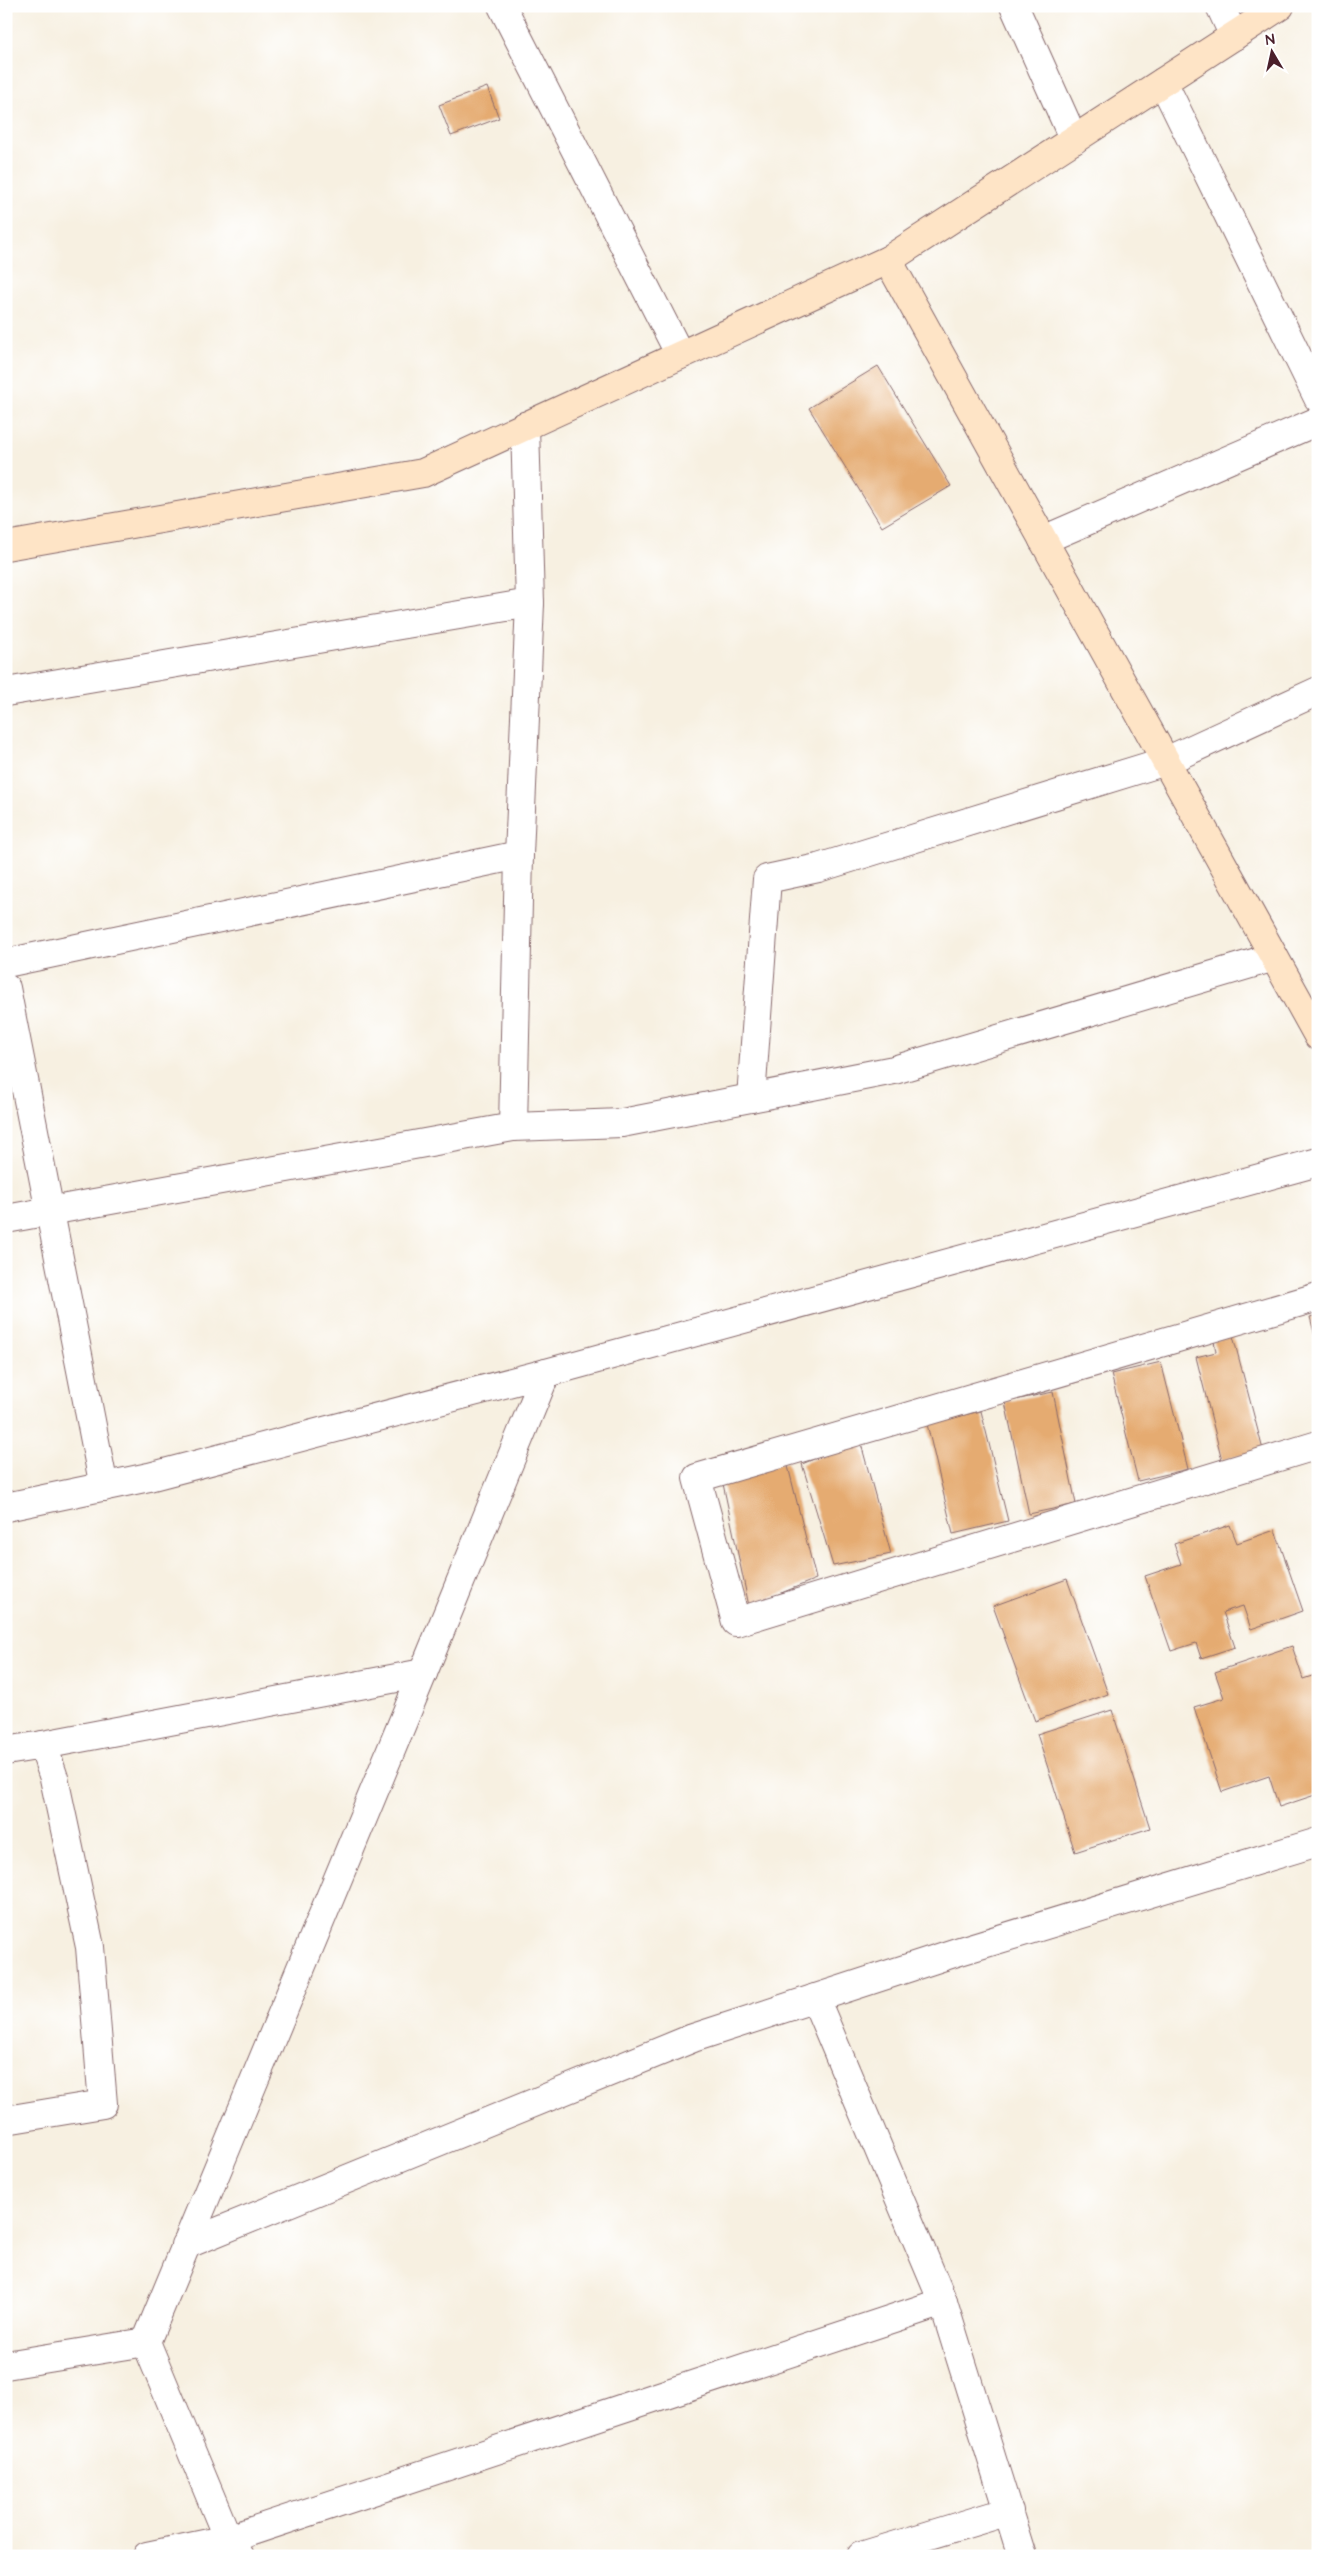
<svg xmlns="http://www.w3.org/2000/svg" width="1324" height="2562" font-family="'Architects Daughter',sans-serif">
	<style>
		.building { fill: #e5ab71 }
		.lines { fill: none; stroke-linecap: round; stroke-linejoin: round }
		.street-casing { stroke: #87686b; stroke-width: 30 }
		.secondary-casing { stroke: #87686b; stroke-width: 30 }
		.street { stroke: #fff; stroke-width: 28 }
		.secondary { stroke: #fee4c6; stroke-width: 28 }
	</style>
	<rect width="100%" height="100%" fill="#fff"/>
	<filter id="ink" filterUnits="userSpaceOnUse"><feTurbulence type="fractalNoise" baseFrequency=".02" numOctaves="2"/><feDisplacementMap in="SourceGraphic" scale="10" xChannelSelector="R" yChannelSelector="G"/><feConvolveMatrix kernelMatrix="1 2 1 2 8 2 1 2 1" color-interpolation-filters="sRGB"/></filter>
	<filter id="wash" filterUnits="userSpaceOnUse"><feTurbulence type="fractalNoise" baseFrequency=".0096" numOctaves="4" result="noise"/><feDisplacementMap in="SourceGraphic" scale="20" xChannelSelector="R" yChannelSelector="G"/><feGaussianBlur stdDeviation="1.12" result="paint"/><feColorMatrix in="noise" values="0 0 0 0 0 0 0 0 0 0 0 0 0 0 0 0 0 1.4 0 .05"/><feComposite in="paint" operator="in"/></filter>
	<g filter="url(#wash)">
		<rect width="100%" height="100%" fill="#f7f0e1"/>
		<g id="blocks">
			<!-- building -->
			<g class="building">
				<path d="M487,87L499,118L451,136L439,105Z"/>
				<path d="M878,366L951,486L882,527L809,408Z"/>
				<path d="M1318,1315V1344H1317L1310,1317Z"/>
				<path d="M1233,1336L1263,1450L1222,1460L1196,1357L1216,1352L1214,1341Z"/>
				<path d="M1161,1362L1188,1469L1138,1481L1111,1374Z"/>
				<path d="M1053,1392L1076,1504L1029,1514L1005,1402Z"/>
				<path d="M981,1411L1008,1521L953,1534L927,1424Z"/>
				<path d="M860,1440L891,1554L833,1566L802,1464Z"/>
				<path d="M787,1462L816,1579L749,1606L722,1479Z"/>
				<path d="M1230,1525L1237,1543L1275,1530L1303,1611L1251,1629L1243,1606L1223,1612L1235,1647L1201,1658L1196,1643L1171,1651L1145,1576L1181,1564L1174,1544Z"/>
				<path d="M1067,1579L1108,1694L1035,1721L993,1606Z"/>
				<path d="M1292,1646L1303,1679L1318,1674V1756L1314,1757L1318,1770V1794L1279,1807L1269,1776L1222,1792L1194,1707L1224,1698L1215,1672Z"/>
				<path d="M1112,1710L1150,1828L1075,1852L1037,1734Z"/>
			</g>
		</g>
	</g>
	<g filter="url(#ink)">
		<use href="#blocks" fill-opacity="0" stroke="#87686b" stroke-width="1"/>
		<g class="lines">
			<!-- street casing -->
			<g class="street-casing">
				<g id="street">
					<path d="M502,6L680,355"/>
					<path d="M1014,6L1074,140"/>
					<path d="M1220,6L1234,36"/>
					<path d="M1163,82L1318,398"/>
					<path d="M1043,540L1318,421"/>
					<path d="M6,692L530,603L525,426"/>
					<path d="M6,963L519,855L530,603"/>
					<path d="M6,988L104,1487"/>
					<path d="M751,1098L767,879L818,868L1166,761L1318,691"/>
					<path d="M513,1127L622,1123L894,1070L1274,957"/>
					<path d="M6,1219L513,1127L519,855"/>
					<path d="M1318,1297L697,1478L736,1622L1318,1445"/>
					<path d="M6,1507L149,1477L546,1373L1318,1162"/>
					<path d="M423,1673L546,1373"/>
					<path d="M6,1751L43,1745L54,1778L90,1947L103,2104L6,2120"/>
					<path d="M815,1998L943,2302L1022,2556"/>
					<path d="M185,2245L693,2038L960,1951L1318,1842"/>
					<path d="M146,2342L228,2539L240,2556"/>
					<path d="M6,2365L146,2342L423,1673L43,1745"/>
					<path d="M147,2556L228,2539L943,2302"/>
					<path d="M861,2556L1009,2511"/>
				</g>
			</g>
			<!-- secondary casing -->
			<g class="secondary-casing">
				<g id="secondary">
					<path d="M888,260L1318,1036"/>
					<path d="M6,546L423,473L888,260L1280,6"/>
				</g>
			</g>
			<!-- street -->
			<use href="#street" class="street"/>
			<!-- secondary -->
			<use href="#secondary" class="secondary"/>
		</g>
	</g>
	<!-- margin -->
	<rect width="1324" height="2562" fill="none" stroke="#fff" stroke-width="25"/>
	<!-- north arrow -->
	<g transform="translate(1272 52) rotate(351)" stroke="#ffffff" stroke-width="4" paint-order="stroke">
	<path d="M0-4L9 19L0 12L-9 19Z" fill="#4a1f2b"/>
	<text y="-8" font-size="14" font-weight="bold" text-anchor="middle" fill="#4a1f2b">N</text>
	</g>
</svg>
